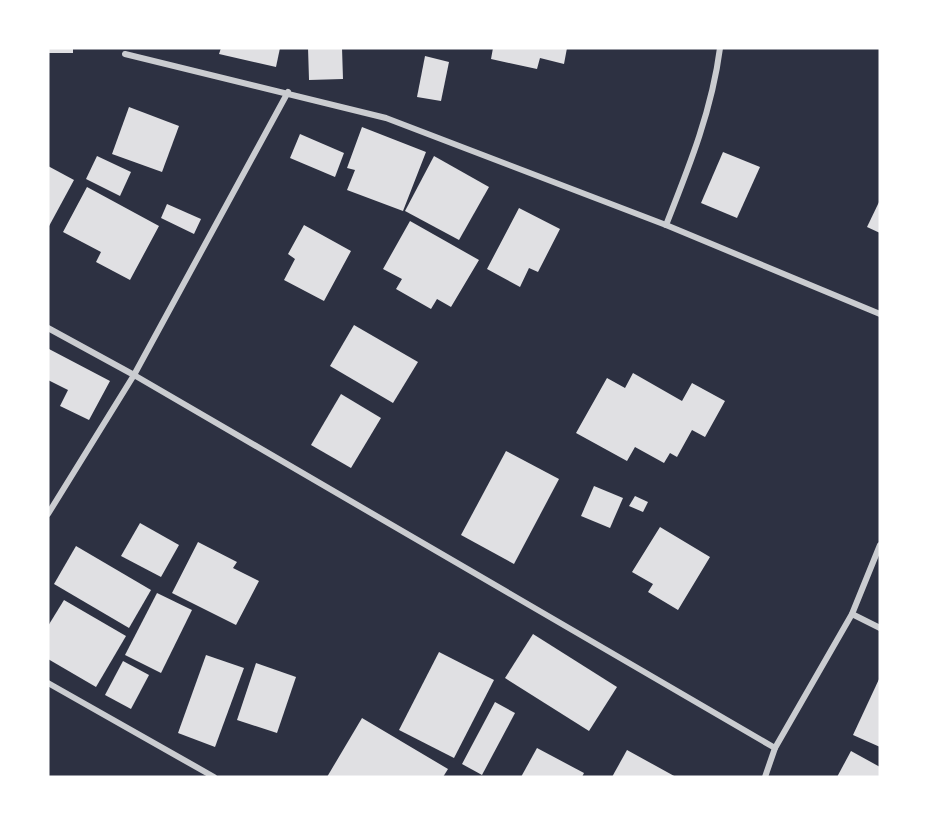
<svg xmlns="http://www.w3.org/2000/svg" width="928" height="825" font-family="Helvetica,sans-serif">
	<style>
		.building { fill: #e0e0e3 }
		.lines { fill: none; stroke-linecap: round; stroke-linejoin: round }
		.minor { stroke: #caccd0; stroke-width: 6 }
	</style>
	<rect width="100%" height="100%" fill="#2d3142"/>
	<!-- building -->
	<g class="building">
		<rect x="48" y="48" width="25" height="5"/>
		<path d="M221,48H280L276,67L219,54Z"/>
		<path d="M308,48H342L343,79L309,80Z"/>
		<path d="M493,48H567L564,64L540,58L537,69L491,59Z"/>
		<path d="M425,56L449,62L441,101L417,97Z"/>
		<path d="M129,107L179,126L162,172L112,154Z"/>
		<path d="M362,127L426,152L403,211L347,190L355,170L347,168Z"/>
		<path d="M300,134L344,153L335,177L290,158Z"/>
		<path d="M723,152L760,167L737,218L701,203Z"/>
		<path d="M97,156L131,172L120,196L86,179Z"/>
		<path d="M434,156L489,187L459,240L405,211Z"/>
		<path d="M48,166L74,180L48,228Z"/>
		<path d="M87,187L159,226L130,280L96,262L101,252L63,232Z"/>
		<path d="M880,200V233L867,227Z"/>
		<path d="M167,204L201,219L194,234L161,218Z"/>
		<path d="M519,208L560,229L538,272L529,268L520,287L487,269Z"/>
		<path d="M410,221L479,260L451,307L437,299L431,309L396,289L402,279L383,269Z"/>
		<path d="M304,225L351,251L324,301L284,280L295,259L288,254Z"/>
		<path d="M354,325L418,362L393,403L330,366Z"/>
		<path d="M49,349L110,381L89,420L60,406L68,390L48,380Z"/>
		<path d="M633,373L682,401L692,383L725,401L705,437L692,430L677,457L670,453L664,463L635,447L627,461L576,433L607,378L625,388Z"/>
		<path d="M341,394L381,418L351,468L311,445Z"/>
		<path d="M506,451L559,479L514,564L461,535Z"/>
		<path d="M594,486L623,498L610,528L581,516Z"/>
		<path d="M635,496L648,502L643,512L629,506Z"/>
		<path d="M140,523L179,545L161,577L121,556Z"/>
		<path d="M660,527L710,557L678,610L648,592L653,584L632,572Z"/>
		<path d="M198,542L237,562L233,568L259,581L236,625L172,593Z"/>
		<path d="M76,546L151,590L129,628L54,584Z"/>
		<path d="M157,593L192,610L161,673L125,655Z"/>
		<path d="M64,600L126,636L96,687L48,659V626Z"/>
		<path d="M533,634L617,687L589,731L505,678Z"/>
		<path d="M439,652L494,680L454,758L399,730Z"/>
		<path d="M206,655L244,668L215,747L178,733Z"/>
		<path d="M123,661L149,675L131,709L105,695Z"/>
		<path d="M256,663L296,677L277,733L237,720Z"/>
		<path d="M880,677V747L853,735Z"/>
		<path d="M495,702L515,713L482,775L462,764Z"/>
		<path d="M362,718L448,769L443,777H327Z"/>
		<path d="M537,748L584,773L582,777H521Z"/>
		<path d="M627,750L676,777H612Z"/>
		<path d="M851,751L880,767V777H837Z"/>
	</g>
	<g class="lines">
		<!-- minor -->
		<g class="minor">
			<path d="M125,54L386,118L666,225L880,314"/>
			<path d="M666,225C689,167 712,110 720,48"/>
			<path d="M48,328L134,375L775,748"/>
			<path d="M48,514L134,375L288,92"/>
			<path d="M852,614L880,628"/>
			<path d="M48,683L214,777"/>
			<path d="M765,777L775,748L852,614L880,545"/>
		</g>
	</g>
	<!-- border -->
	<rect width="928" height="825" fill="none" stroke="#ffffff" stroke-width="99"/>
</svg>
